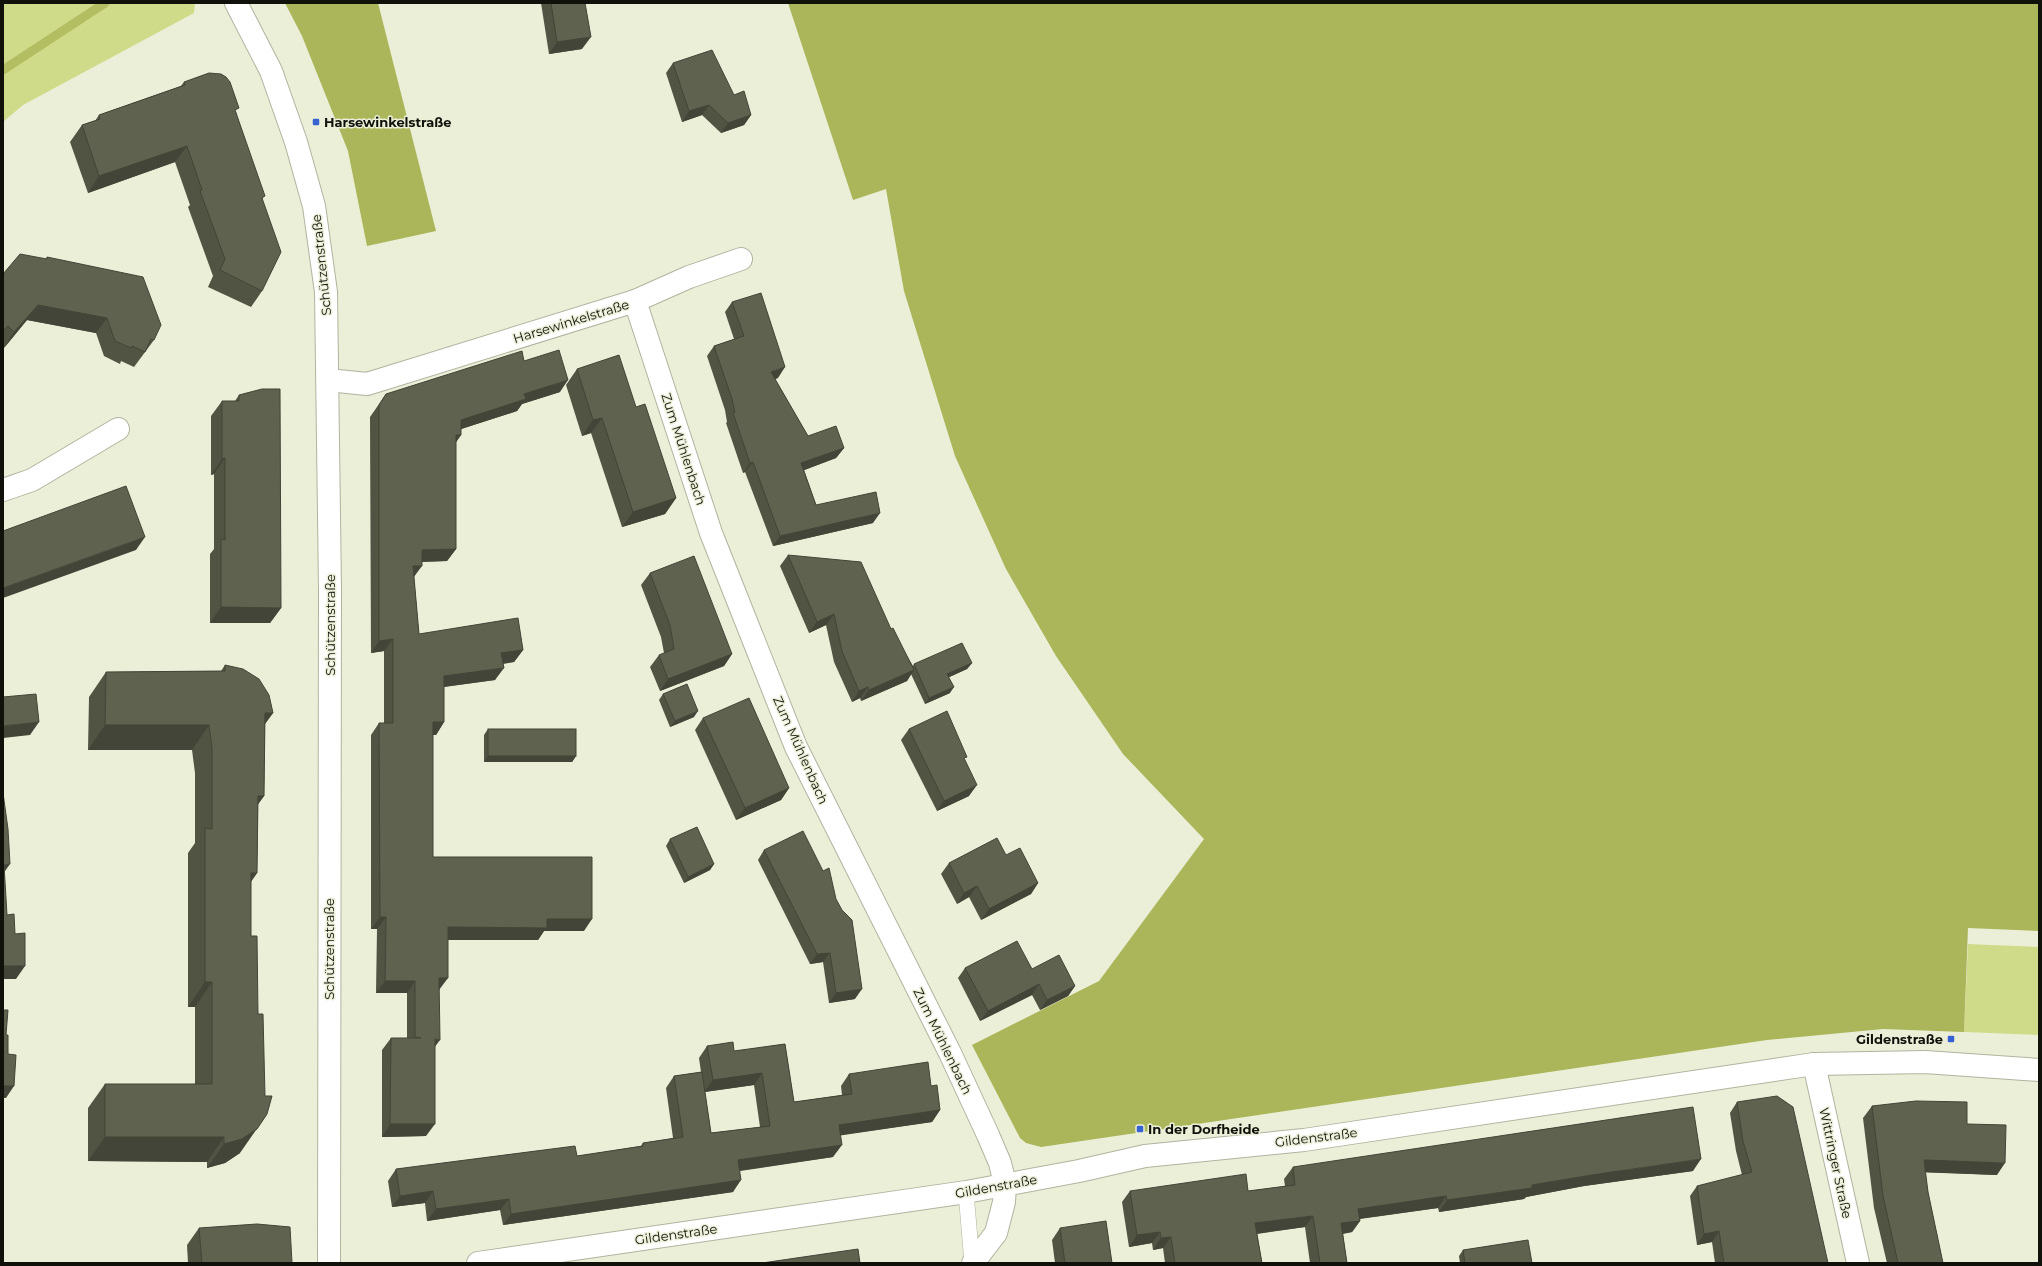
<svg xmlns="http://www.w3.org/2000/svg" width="2042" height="1266" font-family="Montserrat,sans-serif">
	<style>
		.green { fill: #d0db89 }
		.forest { fill: #aab659 }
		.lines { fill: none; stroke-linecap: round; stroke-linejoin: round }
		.stream { stroke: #b2be61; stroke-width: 9 }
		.service-casing { stroke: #b0b49f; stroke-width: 16 }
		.minor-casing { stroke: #b0b49f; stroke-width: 24 }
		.tertiary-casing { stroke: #b0b49f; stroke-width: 24 }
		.secondary-casing { stroke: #b0b49f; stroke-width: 24 }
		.service { stroke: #fff; stroke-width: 15 }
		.minor { stroke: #fff; stroke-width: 22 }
		.tertiary { stroke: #fff; stroke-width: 22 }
		.secondary { stroke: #fff; stroke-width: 22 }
		.wall { fill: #515443; fill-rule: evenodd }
		.shaded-wall { fill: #424537 }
		.building { fill: #5e624e; stroke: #424537 }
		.poi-dot { fill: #3762d2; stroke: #ebefd8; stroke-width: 1.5 }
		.labels { text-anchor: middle; stroke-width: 3; stroke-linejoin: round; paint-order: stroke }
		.poi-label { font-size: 13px; font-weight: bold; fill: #10110a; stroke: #ebefd8; text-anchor: start }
		.street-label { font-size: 13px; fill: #10110a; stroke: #ebefd8 }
	</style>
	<rect width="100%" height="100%" fill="#ebefd8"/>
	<!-- green -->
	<g class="green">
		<path d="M3,3H195L194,13L23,105L3,122Z"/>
		<path d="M1968,944L2039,947V1035L1964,1032Z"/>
	</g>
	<!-- forest -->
	<g class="forest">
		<path d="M285,3H378L436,231L367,246L348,151L302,36Z"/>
		<path d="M788,3H2039V931L1968,928L1964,1032L1883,1029L1767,1040L1041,1147L1026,1143L1020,1138L972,1045L1099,981L1204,839L1123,754L1056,656L1006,569L955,456L904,291L886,189L853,200Z"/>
	</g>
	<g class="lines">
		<!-- stream -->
		<path class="stream" d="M3,70L105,3"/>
		<!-- service casing -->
		<g class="service-casing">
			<path id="service" d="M966,1192L972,1263"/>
		</g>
		<!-- minor casing -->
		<g class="minor-casing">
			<g id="minor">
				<path d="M635,301L711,533L796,747L950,1053L988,1135L1000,1163L1005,1184"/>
				<path d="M328,380L367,384L635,301L689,277L741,259"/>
				<path d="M3,490L32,480L118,429"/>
				<path d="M1814,1064L1858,1263"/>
			</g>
		</g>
		<!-- tertiary casing -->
		<g class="tertiary-casing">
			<g id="tertiary">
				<path d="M478,1263L966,1192L1079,1171L1145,1156L1304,1140L1814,1064L1925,1062L2039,1070"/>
				<path d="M973,1263L996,1233L1004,1202L1005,1184"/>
			</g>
		</g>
		<!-- secondary casing -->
		<g class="secondary-casing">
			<path id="secondary" d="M236,3L271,71L296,142L314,206L326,292L330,590L329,1263"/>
		</g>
		<!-- service -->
		<use href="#service" class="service"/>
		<!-- minor -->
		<use href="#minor" class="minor"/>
		<!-- tertiary -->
		<use href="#tertiary" class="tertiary"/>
		<!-- secondary -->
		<use href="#secondary" class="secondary"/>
	</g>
	<!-- wall -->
	<g class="wall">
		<path d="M541,3H585L582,49L549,54Z"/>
		<path d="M673,63L734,95L751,115L744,125L721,133L702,115L682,122L666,73Z"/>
		<path d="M184,82L236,112L263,200L262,291L251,307L208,287L213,276L188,207L190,205L175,162L88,193L70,142L82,125L95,121L99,115L181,86Z"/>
		<path d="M47,257L154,340L134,367L121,361L120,364L104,356L96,333L27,320L4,348L3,347V274L46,259Z"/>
		<path d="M732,302L778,378L775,379L808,436L844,448L836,458L804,470L816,505L873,523L773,546L745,472L743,473L726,423L727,422L725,410L707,356L714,346L734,339L725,312Z"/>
		<path d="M524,361L560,392L522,404L517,411L461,429V435L456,442V549L447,561L422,562L414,577L419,634L523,650L514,662L503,664L495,680L444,687V722L436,735H433V857L584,931H544L538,940H448L439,990L435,1046L426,1136L382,1137V1050L391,1038H407V993H376L377,929H371V735L379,723H384V651L371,653L370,417L386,394Z"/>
		<path d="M577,369L636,407L676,498L665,514L622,527L591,433L582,436L566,385Z"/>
		<path d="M239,395L281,608L270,623H210V554L214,549V474L211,475V416L222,401H235Z"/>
		<path d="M788,555L891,629L913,666L914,664L972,663L967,669L949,677L950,693L925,704L911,674L907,681L861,701L860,698L852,702L834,662L826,625L809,633L780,566Z"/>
		<path d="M650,573L732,654L724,666L660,691L650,667L659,655L664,653L661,637L641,585Z"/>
		<path d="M225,665L273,713L265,724L264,796L258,804L257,873L251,881L240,1153L225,1163L207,1168V1162L88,1161V1108L105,1084H195V1007H188V853L195,843V773L192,750H88L89,697L106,672L221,671Z"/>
		<path d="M663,694L694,717L670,727L659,700Z"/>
		<path d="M703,718L789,788L781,800L736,820L695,730Z"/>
		<path d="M488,729L576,756L572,762H484V735Z"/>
		<path d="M909,729L965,760L969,796L937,811L901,740Z"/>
		<path d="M670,839L714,864L710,870L684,883L666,846Z"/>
		<path d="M764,850L836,899L855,999L829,1003L823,962L810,964L758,860Z"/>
		<path d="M1006,855L1038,883L1031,894L981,920L969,897L957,904L941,874L949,863Z"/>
		<path d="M965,968L1032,969L1075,986L1068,996L1040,1010L1032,995L980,1021L958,978Z"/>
		<path d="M785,1044L794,1102L842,1095L841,1086L849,1074L931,1086L940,1110L932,1122L840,1135L833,1157L740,1171L733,1192L503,1225L500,1210L427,1221L425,1203L392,1207L388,1181L396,1169L577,1156L641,1146L643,1143L673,1138L666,1088L674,1076L701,1072L699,1058L707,1046L734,1051ZM754,1085L760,1127L711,1133L705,1092Z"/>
		<path d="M1737,1102L1828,1263H1715L1712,1242L1697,1245L1690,1196L1697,1186L1742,1175L1736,1151L1730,1113Z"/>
		<path d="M1872,1106L1967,1124L1997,1175L1925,1172L1928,1192L1943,1263H1887L1874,1208L1863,1118Z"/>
		<path d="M1293,1167L1693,1171L1584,1186L1526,1197L1524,1199L1439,1212L1438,1208L1360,1219V1221L1352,1232L1343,1234L1347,1263H1310L1305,1227L1257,1234L1262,1263H1165L1163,1248L1153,1250L1152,1243L1129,1247L1122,1202L1130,1191H1248L1285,1186L1284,1179Z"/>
		<path d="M199,1228L292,1263H188L187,1245Z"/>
		<path d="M1060,1228L1112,1263H1055L1052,1240Z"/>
		<path d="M1463,1250L1532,1263H1460L1459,1256Z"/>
	</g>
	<!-- shaded-wall -->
	<g class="shaded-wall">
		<path d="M591,37L582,49L549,54L557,42Z"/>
		<path d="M709,105L702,115L682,122L689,111Z"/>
		<path d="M751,115L744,125L721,133L728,123Z"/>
		<path d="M187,146L175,162L88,193L99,176Z"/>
		<path d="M38,305L107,318L96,333L27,320L4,348L14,332Z"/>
		<path d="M785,367L778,378L763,383L771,372Z"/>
		<path d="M568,380L560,392L522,404L517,411L452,432L461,420L524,394Z"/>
		<path d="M602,418L591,433L582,436L593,420Z"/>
		<path d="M456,435H461L452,448Z"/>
		<path d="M844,448L836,458L794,474L801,463Z"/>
		<path d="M225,458L214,474L211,475L222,459Z"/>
		<path d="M753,462L745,472L743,473L750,463Z"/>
		<path d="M676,498L665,514L622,527L633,512Z"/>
		<path d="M880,513L873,523L773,546L780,536Z"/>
		<path d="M145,537L136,550L3,598V588Z"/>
		<path d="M456,549L447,561L413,562L422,550Z"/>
		<path d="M413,566H422L413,578Z"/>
		<path d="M221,607L281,608L270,623H210Z"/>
		<path d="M834,614L826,625L809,633L817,622Z"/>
		<path d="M393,639L384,651L371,653L379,641Z"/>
		<path d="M523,650L514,662L493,665L501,653Z"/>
		<path d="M732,654L724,666L660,691L668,679Z"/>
		<path d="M972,663L967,669L943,680L947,674Z"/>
		<path d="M504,668L495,680L435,688L444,676Z"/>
		<path d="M914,670L907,681L861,701L869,690Z"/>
		<path d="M868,687L860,698L852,702L859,691Z"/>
		<path d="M954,687L950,693L925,704L929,698Z"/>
		<path d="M698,711L694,717L670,727L675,721Z"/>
		<path d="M265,713H273L255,737Z"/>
		<path d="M39,722L30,735L3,738V726Z"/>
		<path d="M433,722H444L436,735H424Z"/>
		<path d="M105,725H209L192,750H88Z"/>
		<path d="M488,756H576L572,762H484Z"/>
		<path d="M977,785L969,796L937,811L944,801Z"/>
		<path d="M789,788L781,800L736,820L745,808Z"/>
		<path d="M258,796H264L247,820Z"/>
		<path d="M10,864L3,874L4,865Z"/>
		<path d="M714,864L710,870L684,883L688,877Z"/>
		<path d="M251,873H257L240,898Z"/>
		<path d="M1038,883L1031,894L981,920L989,909Z"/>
		<path d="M977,886L969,897L957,904L964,893Z"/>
		<path d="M380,917H386L377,929H371Z"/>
		<path d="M547,919H592L584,931H544L538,940H440L448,927Z"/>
		<path d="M830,953L823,962L810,964L817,954Z"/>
		<path d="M3,966H25L16,979H3Z"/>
		<path d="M439,978H448L439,990Z"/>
		<path d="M385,981H415L407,993H376Z"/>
		<path d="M205,982H212L195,1007H188Z"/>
		<path d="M1039,984L1032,995L980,1021L988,1011Z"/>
		<path d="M1075,986L1068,996L1040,1010L1047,1000Z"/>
		<path d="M862,989L855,999L829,1003L836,993Z"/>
		<path d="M435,1039L440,1040L431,1052Z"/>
		<path d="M762,1073L754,1085L704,1092L713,1080Z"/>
		<path d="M3,1086H14L6,1098H3Z"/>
		<path d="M940,1110L932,1122L830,1137L839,1125Z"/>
		<path d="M267,1114L240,1153L225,1163L207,1168L224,1144Z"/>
		<path d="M390,1124H435L426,1136L382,1137Z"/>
		<path d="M105,1137H224L207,1162L88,1161Z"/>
		<path d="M842,1145L833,1157L730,1172L738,1160Z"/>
		<path d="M1701,1159L1693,1171L1584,1186L1526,1197L1524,1199L1439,1212L1447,1200L1592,1175Z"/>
		<path d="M1924,1160L2005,1163L1997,1175L1915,1172Z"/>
		<path d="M741,1180L733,1192L503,1225L511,1214Z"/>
		<path d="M433,1191L425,1203L392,1207L400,1196Z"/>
		<path d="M1446,1196L1438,1208L1350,1220L1358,1209Z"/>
		<path d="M509,1199L500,1210L427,1221L436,1209Z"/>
		<path d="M1313,1216L1305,1227L1247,1235L1255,1223Z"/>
		<path d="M1360,1221L1352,1232L1333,1235L1341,1223Z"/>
		<path d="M1719,1231L1712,1242L1697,1245L1704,1234Z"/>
		<path d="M1160,1232L1152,1243L1129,1247L1137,1235Z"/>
		<path d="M1171,1237L1163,1248L1153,1250L1161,1238Z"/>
	</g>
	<!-- building -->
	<g class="building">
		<path d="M551,3H585L591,37L557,42Z"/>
		<path d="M712,50L734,95L744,91L751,115L728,123L709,105L689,111L673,63Z"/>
		<path d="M209,73L221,74L226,77L230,82L239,108L235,110L265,196L262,198L281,252L262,291L220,270L225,259L200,191L202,190L187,146L99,176L82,125L100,119L99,115L185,85L184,82Z"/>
		<path d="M20,254L47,259V257L143,277L161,325L154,340L151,339L145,352L132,346L131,348L115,341L107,318L38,305L14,332L8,326L3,331V274Z"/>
		<path d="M761,293L785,367L771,372L808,436L836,426L844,448L801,463L816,505L876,492L880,513L780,536L753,462L750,463L733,413L735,412L732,399L714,346L744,336L732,302Z"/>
		<path d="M559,350L568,380L524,394L526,399L461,420V435H456V549L422,550V566H413L419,634L518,618L523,650L501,653L504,668L444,676V722H433V857H592V919H547V928L448,927V978H439L440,1040L435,1039V1124H390L391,1038H421L415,1037V981H385L386,917H380L379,723H393V639L379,641V405L386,394L522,351L524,361Z"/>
		<path d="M619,355L636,407L645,404L676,498L633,512L602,418L593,420L577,369Z"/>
		<path d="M262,389H280L281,608L221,607V539L225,540V458L222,459V401H239V395Z"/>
		<path d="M126,486L145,537L3,588V531Z"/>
		<path d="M788,555L861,562L891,629L893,628L914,670L869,690L868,687L859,691L842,651L834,614L817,622Z"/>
		<path d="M694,556L732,654L668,679L659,655L674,649L670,625L650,573Z"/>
		<path d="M962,643L972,663L947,674L954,687L929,698L914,664Z"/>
		<path d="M225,665L243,669L259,679L269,695L273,713H265L264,796H258L257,873H251V936H257L258,1014H263L265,1096H272L267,1114L257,1129L242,1139L224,1144V1137H105V1084H212V982H205V828L212,829V749L209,725H105L106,672L225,671Z"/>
		<path d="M687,684L698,711L675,721L663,694Z"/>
		<path d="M36,694L39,722L3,726V697Z"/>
		<path d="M749,698L789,788L745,808L703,718Z"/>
		<path d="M947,711L967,757L964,758L977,785L944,801L909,729Z"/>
		<rect x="488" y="729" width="88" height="27"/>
		<path d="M3,793L8,829L10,864L4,865L7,915L14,914L15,934L25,933V966H3Z"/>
		<path d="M697,827L714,864L688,877L670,839Z"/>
		<path d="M803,831L823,871L829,868L836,899L842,910L852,920L862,989L836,993L830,953L817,954L764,850Z"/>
		<path d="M997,838L1006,855L1020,848L1038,883L989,909L977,886L964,893L949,863Z"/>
		<path d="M1017,941L1032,969L1059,955L1075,986L1047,1000L1039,984L988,1011L965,968Z"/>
		<path d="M3,1010H8L6,1035H8V1054L16,1055L14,1086H3Z"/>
		<path d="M733,1042L734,1051L785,1044L794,1102L852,1094L849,1074L928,1062L931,1086L937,1085L940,1110L839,1125L842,1145L738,1160L741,1180L511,1214L509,1199L436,1209L433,1191L400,1196L396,1169L575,1146L577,1156L643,1146V1143L683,1137L674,1076L702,1072L711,1133L770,1126L762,1073L713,1080L707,1046Z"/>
		<path d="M1777,1096L1793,1107L1828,1263H1724L1719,1231L1704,1234L1697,1186L1752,1172L1743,1141L1737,1102Z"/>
		<path d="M1916,1101L1967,1102V1124L2006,1125L2005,1163L1924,1160L1928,1192L1943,1263H1898L1883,1196L1872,1106Z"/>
		<path d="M1693,1107L1701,1159L1592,1175L1532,1185V1188L1447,1200L1446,1196L1358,1209L1360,1221L1341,1223L1347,1263H1320L1313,1216L1255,1223L1262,1263H1175L1171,1237L1161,1238L1160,1232L1137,1235L1130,1191L1246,1174L1248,1191L1295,1185L1293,1167Z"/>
		<path d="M1106,1221L1112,1263H1065L1060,1228Z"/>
		<path d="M257,1224L290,1227L292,1263H202L199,1228Z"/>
		<path d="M1528,1240L1532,1263H1465L1463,1250Z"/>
		<path d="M858,1249L860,1263H762Z"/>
	</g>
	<!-- markers -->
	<g class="poi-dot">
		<rect x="312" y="118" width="8" height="8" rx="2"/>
		<rect x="1947" y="1035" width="8" height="8" rx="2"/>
		<rect x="1136" y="1125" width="8" height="8" rx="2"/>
	</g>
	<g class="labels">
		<!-- poi labels -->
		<g class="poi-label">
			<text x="324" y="127">Harsewinkelstraße</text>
			<text x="1943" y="1044" text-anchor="end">Gildenstraße</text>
			<text x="1148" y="1134">In der Dorfheide</text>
		</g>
		<!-- street labels -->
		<g class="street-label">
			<text transform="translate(321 265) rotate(-96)" y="5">Schützenstraße</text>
			<text transform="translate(571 321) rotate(-17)" y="5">Harsewinkelstraße</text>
			<text transform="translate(684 449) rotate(72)" y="5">Zum Mühlenbach</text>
			<text transform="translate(330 625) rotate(-90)" y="5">Schützenstraße</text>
			<text transform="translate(801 750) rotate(66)" y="5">Zum Mühlenbach</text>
			<text transform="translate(329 949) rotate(-90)" y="5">Schützenstraße</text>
			<text transform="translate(943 1041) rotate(64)" y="5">Zum Mühlenbach</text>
			<text transform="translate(1316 1137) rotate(-7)" y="5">Gildenstraße</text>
			<text transform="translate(1836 1163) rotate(78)" y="5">Wittringer Straße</text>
			<text transform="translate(996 1186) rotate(-10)" y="5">Gildenstraße</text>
			<text transform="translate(676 1234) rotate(-8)" y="5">Gildenstraße</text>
		</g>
	</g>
	<!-- border -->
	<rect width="2042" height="1266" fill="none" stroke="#10110a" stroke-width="8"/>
</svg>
